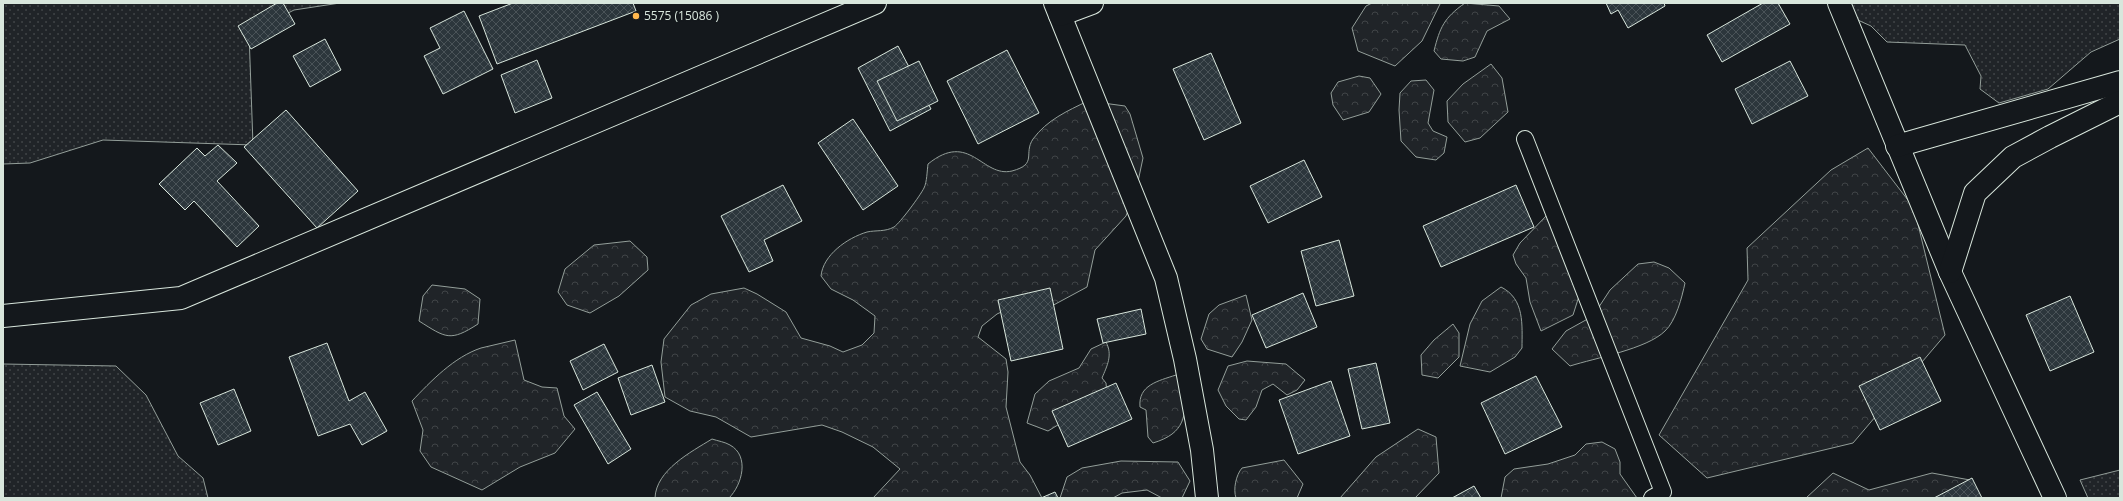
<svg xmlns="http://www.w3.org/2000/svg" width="2123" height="501" font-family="'Open Sans',sans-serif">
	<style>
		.grass { fill: url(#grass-dots); stroke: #939e99 }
		.forest { fill: url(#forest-crowns); stroke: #939e99 }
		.building { fill: url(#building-cross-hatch); stroke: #d8e6dc }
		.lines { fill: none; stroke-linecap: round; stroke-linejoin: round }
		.service-casing { stroke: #d8e6dc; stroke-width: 18 }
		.minor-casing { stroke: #d8e6dc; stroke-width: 24 }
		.service { stroke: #14181c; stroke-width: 16 }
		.minor { stroke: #14181c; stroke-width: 22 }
		.poi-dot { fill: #ffb74d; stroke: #14181c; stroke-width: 1.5 }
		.labels { text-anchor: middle; stroke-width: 3; stroke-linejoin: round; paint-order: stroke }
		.poi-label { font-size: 12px; fill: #d8e6dc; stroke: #14181c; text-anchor: start }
	</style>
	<defs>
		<pattern id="grass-dots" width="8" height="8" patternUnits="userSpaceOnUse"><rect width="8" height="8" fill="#202428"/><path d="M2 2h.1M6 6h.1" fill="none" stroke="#404447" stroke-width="1.8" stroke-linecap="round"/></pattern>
		<pattern id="forest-crowns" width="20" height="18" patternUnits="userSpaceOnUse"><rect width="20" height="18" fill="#202428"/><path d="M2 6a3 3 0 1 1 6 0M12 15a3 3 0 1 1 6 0" fill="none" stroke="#404447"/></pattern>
		<pattern id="building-cross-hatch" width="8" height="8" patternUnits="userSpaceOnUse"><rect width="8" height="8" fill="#2c363c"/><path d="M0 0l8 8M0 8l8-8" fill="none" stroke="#4a5358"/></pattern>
	</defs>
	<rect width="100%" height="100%" fill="#14181c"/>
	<!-- grass -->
	<g class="grass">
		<path d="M3,3H340L294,10L249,33L253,145L103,140L30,163L3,164Z"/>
		<path d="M1837,3H2120V39L2091,52L2048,89L1999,103L1980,89L1981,76L1965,45L1887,42L1871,26L1840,12Z"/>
		<path d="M3,364L116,366L146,395L178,456L203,478L208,498H3Z"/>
		<path d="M2120,470V498H2088L2080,480Z"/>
	</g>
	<!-- forest -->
	<g class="forest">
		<path d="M1372,3H1438L1440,4L1422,41L1395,66L1358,51L1352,28L1366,6Z"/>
		<path d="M1465,3L1499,6L1510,19L1487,31L1475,57L1463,61L1441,59L1434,51C1440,27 1444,18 1465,3Z"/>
		<path d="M1491,64L1502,78L1508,112L1480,138L1465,142L1448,122L1447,101L1463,84Z"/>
		<path d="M1359,76L1370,78L1381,94L1369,112L1343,120L1333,105L1331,93L1338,82Z"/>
		<path d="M1426,80L1434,90L1428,123L1433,131L1447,137L1444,153L1436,160L1416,157L1401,141L1399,110L1400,93L1411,81Z"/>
		<path d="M1088,101L1125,106L1130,114L1143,158L1136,191L1126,216L1095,250L1087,287L1048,308L1023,302L997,314L982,326L978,337L1006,359L1008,372L1006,407L1020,462L1030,475L1042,498H873L900,469L873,447L842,432L822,425L751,437L716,417L690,411L665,397L661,362L664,339L691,305L711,294L744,288L757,294L786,312L801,338L830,346L843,352L862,345L874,333L875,316L853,300L831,289L821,276C823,255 847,238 867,232C876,230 885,232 894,227C900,223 920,196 924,188C927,182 927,171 928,164C970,130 982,178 1012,171C1038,164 1023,154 1033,139C1047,120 1067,111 1088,101Z"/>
		<path d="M1868,148L1914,208L1945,335L1853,443L1707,478L1659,435L1748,280L1747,248L1831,170Z"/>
		<path d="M1548,214L1580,293L1573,315L1541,331L1530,302L1526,278L1516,264L1513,255L1520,243Z"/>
		<path d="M630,241L647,257L648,270L619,296L590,313L567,305L558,292L565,269L594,245Z"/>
		<path d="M1654,262L1669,268L1685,283C1682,297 1676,321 1665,331C1647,349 1595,358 1570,366L1552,349L1566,331L1593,316L1610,290L1638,264Z"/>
		<path d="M432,285L465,289L480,299L478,324C450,342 446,338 419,321L423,296Z"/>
		<path d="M1501,287C1525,299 1522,325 1522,348L1515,357L1490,372L1460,366L1470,324L1482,301Z"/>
		<path d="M1246,295L1252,320L1242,342L1232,357L1207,349L1201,339L1209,314L1219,305Z"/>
		<path d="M1453,324L1459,333V357L1438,378L1422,375L1421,355L1434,340Z"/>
		<path d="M515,340L524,380L542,387L557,388L564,416L575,429L555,453L520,467L482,490L431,467L420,451L423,430L412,401C431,381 454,357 481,348C492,345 504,343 515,340Z"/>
		<path d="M1106,342C1113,355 1107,366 1102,378L1106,383L1107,395L1048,431L1027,423L1035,394L1049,381L1079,368L1091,349Z"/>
		<path d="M1247,361L1286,364L1305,380L1297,390L1287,395L1273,384L1262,390L1256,407L1246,420L1239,419L1226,406L1218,390L1228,366Z"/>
		<path d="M1176,375L1187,387C1185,416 1186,433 1153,443L1148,437L1146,410L1140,407C1138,385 1158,381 1176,375Z"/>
		<path d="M1418,429L1436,437L1439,473L1415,498H1340L1376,457Z"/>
		<path d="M712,439C718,441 725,442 730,445C750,456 742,485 729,498H655C656,470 691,452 712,439Z"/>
		<path d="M1602,442L1615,449L1620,462V474L1637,498H1501L1505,477L1514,469L1548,464L1575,455L1586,444Z"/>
		<path d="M1284,460L1303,484L1297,498H1236C1233,489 1236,475 1242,468Z"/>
		<path d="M1121,461L1178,462L1190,481L1182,498H1162L1147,490L1122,493L1113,498H1060L1067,477L1082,468Z"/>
		<path d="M1833,473L1869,490L1932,473L1970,480L1961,498H1806Z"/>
	</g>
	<!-- building -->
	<g class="building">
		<path d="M277,3H283L295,24L251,49L238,26Z"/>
		<path d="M513,3H633L636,11L497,64L479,16Z"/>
		<path d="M1606,3H1664L1665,6L1628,28L1618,10L1611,14Z"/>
		<path d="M1763,3H1778L1790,24L1722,62L1707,35Z"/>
		<path d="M464,11L493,69L443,94L424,56L440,48L430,28Z"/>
		<path d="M325,39L341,70L310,87L293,56Z"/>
		<path d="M898,46L931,109L890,131L858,68Z"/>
		<path d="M1007,50L1039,113L978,144L947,81Z"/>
		<path d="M1211,53L1241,123L1204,140L1173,69Z"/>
		<path d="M537,60L552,98L515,113L501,75Z"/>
		<path d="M919,61L938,101L897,121L877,81Z"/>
		<path d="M1790,61L1808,96L1752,124L1735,89Z"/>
		<path d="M286,110L358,191L317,228L244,147Z"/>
		<path d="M853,119L898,186L863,210L818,143Z"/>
		<path d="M218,145L237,163L217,181L259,226L237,247L194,201L185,210L159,184L197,148L205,156Z"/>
		<path d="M1304,160L1322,197L1268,223L1250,186Z"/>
		<path d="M783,185L802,221L764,240L773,261L749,272L721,216Z"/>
		<path d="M1516,185L1534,227L1441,267L1423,226Z"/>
		<path d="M1339,240L1354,296L1316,306L1301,251Z"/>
		<path d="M1050,288L1063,349L1011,361L998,300Z"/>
		<path d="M1303,293L1317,327L1266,348L1252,315Z"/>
		<path d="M2070,296L2094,352L2050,371L2026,315Z"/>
		<path d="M1141,309L1146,334L1103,343L1097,319Z"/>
		<path d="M327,343L349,401L365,392L387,431L362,445L350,424L318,436L289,357Z"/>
		<path d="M604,344L618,372L583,390L570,361Z"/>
		<path d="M1920,357L1941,401L1880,430L1859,386Z"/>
		<path d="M1376,363L1390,423L1362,429L1348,369Z"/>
		<path d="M652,365L665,402L631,415L618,378Z"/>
		<path d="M1536,376L1562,427L1505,454L1481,403Z"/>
		<path d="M1331,381L1350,436L1298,454L1279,400Z"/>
		<path d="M1116,383L1132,419L1068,447L1052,411Z"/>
		<path d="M234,389L251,431L218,445L200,403Z"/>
		<path d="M597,392L631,449L608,464L574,405Z"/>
		<path d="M1972,478L1982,498H1934Z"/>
		<path d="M1474,486L1481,498H1452Z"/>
		<path d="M1055,492L1058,498H1041Z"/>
	</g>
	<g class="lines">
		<!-- service casing -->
		<g class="service-casing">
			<path id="service" d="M1525,139L1663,492L1652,498"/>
		</g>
		<!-- minor casing -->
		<g class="minor-casing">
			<g id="minor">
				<path d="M1055,3L1166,278L1185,359L1202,450L1207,498"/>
				<path d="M1839,3L1950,272L2055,498"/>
				<path d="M1060,15L1092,3"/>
				<path d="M1897,146L2120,82"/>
				<path d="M1950,272L1975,193L2013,157L2050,137L2120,102"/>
				<path d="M3,316L181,298L875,3"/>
			</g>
		</g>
		<!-- service -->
		<use href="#service" class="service"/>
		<!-- minor -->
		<use href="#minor" class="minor"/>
	</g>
	<!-- markers -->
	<circle class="poi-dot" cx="636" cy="16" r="4"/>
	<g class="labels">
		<!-- poi labels -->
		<g class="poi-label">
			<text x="644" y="20">5575 (15086 )</text>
		</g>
	</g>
	<!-- border -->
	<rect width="2123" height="501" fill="none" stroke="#d8e6dc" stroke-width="8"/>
</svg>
